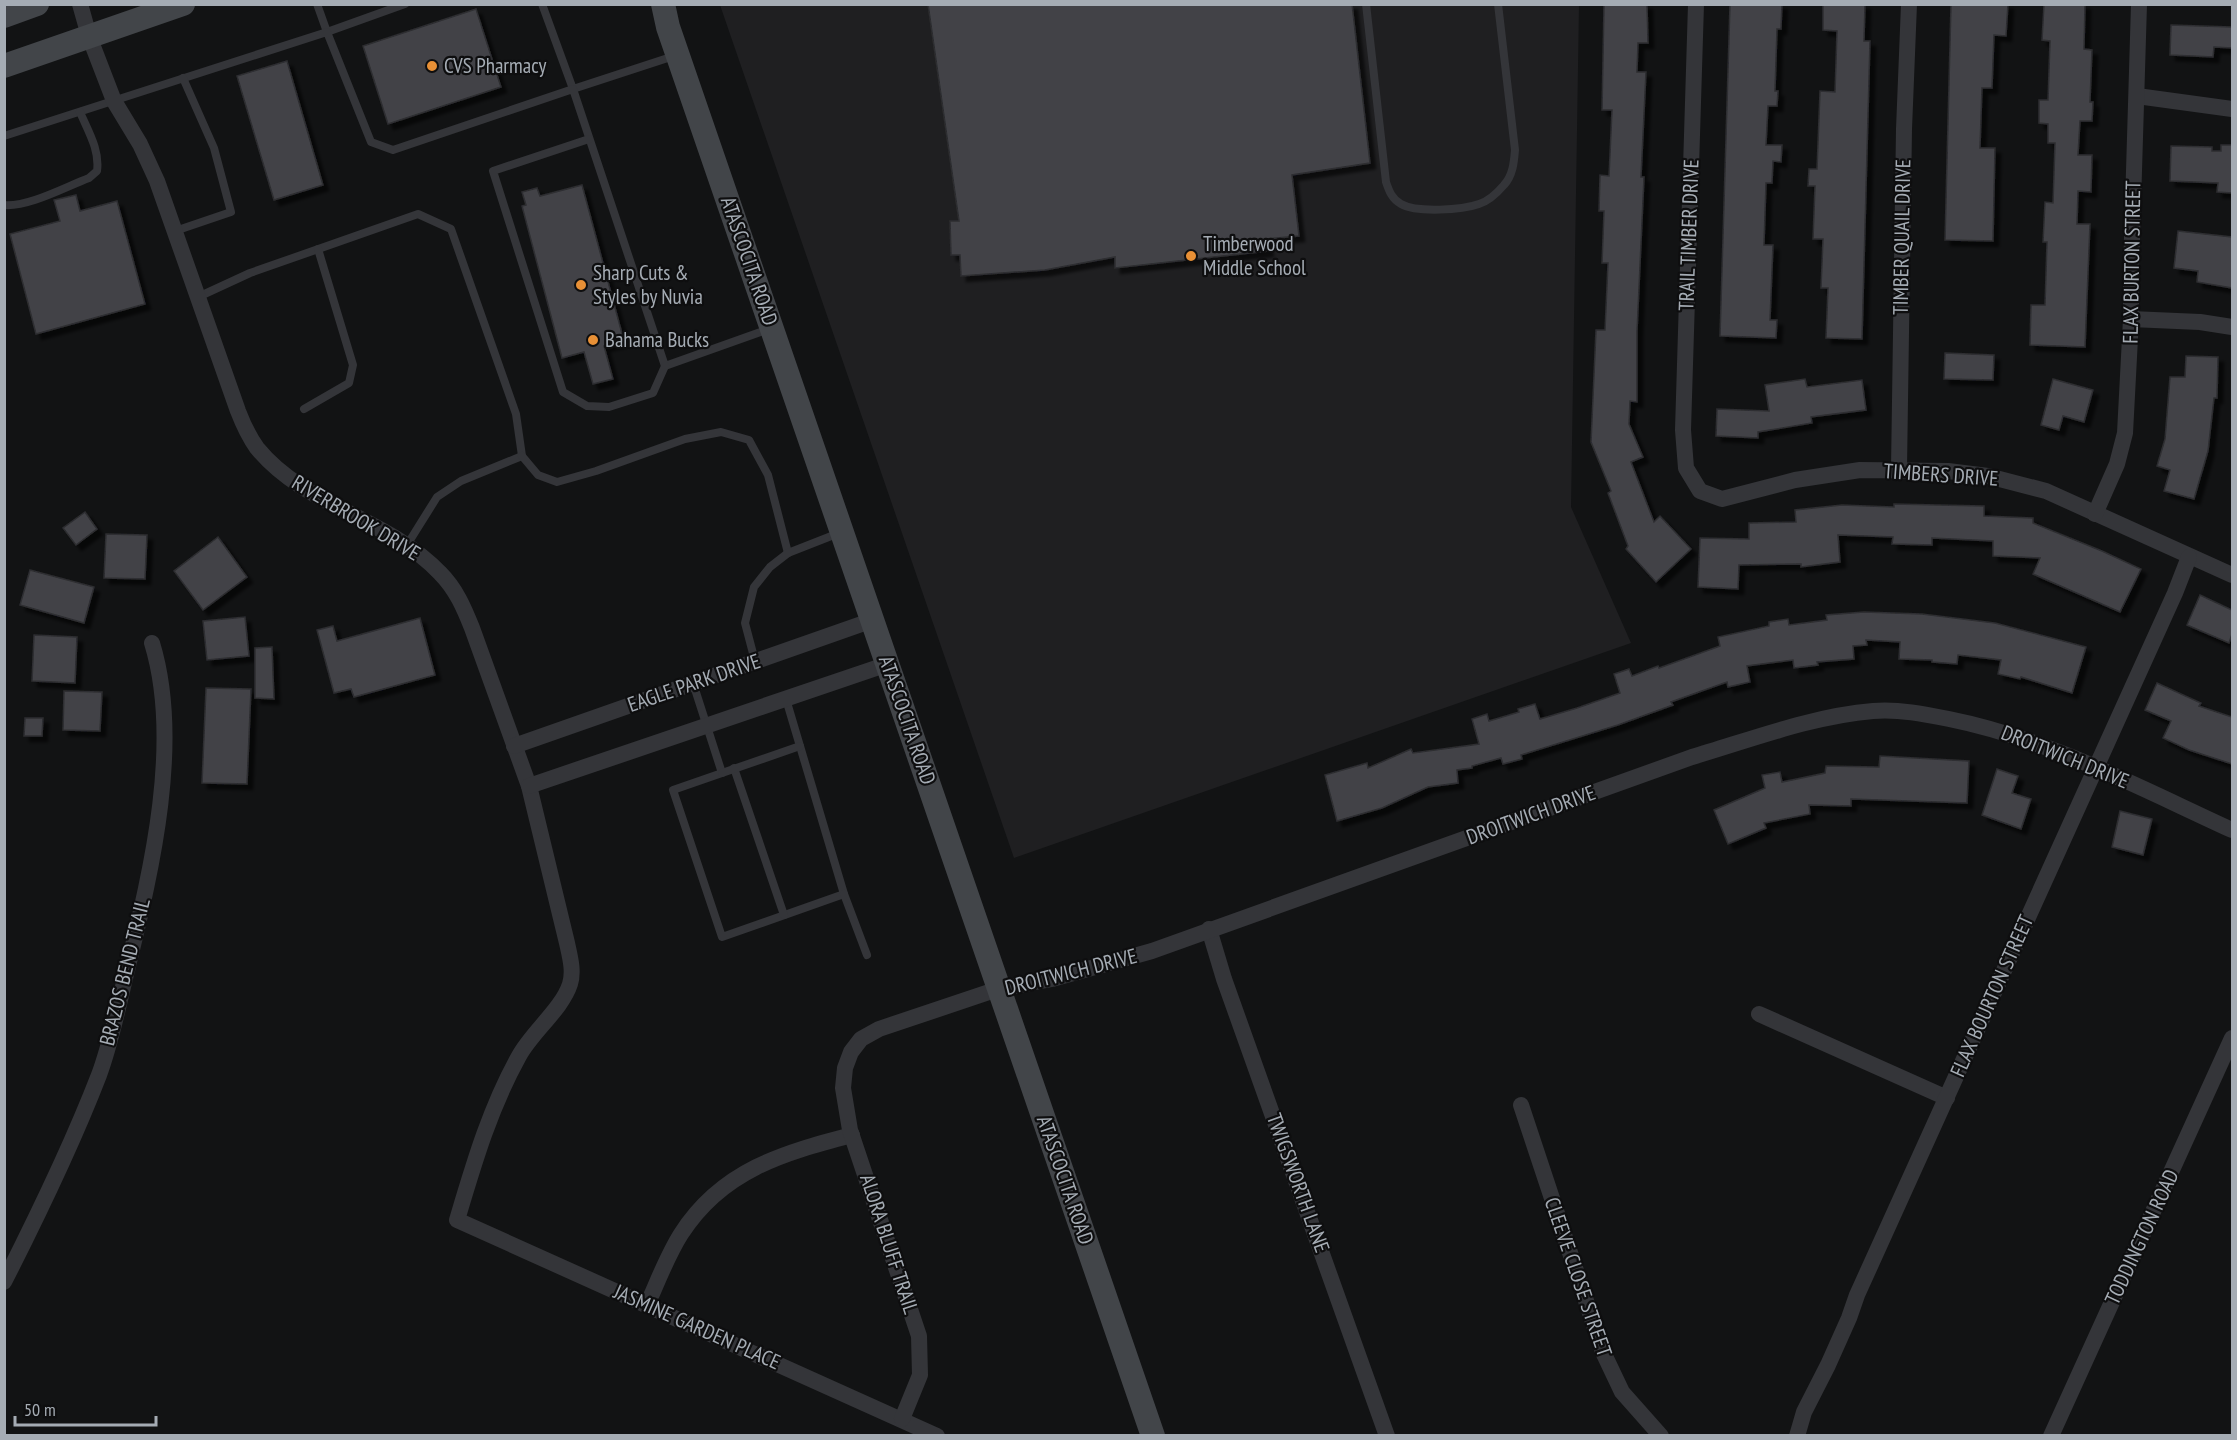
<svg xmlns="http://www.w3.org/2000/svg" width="2237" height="1440" font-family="'PT Sans Narrow',sans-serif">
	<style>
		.built { fill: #1f1f21 }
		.building { fill: #424347; stroke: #2d2d30; stroke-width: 1.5; filter: url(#shadow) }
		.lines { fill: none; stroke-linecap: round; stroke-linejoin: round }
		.service { stroke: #343539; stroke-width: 8 }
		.minor { stroke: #343539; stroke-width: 16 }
		.secondary { stroke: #424549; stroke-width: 24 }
		.poi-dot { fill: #e89036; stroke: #0e0e0f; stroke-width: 2 }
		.labels { text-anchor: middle; stroke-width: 4.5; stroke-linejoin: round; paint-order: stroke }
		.poi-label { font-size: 21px; fill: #a5acb4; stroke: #0e0e0f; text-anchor: start }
		.street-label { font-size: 21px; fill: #a5acb4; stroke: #0e0e0f }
	</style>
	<defs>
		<filter id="shadow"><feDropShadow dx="5.5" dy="5.5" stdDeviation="1.5" flood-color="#0009"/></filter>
	</defs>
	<rect width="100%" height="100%" fill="#121314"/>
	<!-- built -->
	<path class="built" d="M720,5H1579L1571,507L1631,643L1014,858Z"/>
	<!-- building -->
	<g class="building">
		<path d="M928,4H1352L1370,163L1292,175L1299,236L1266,239L1268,251L1115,268V257L1045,270L961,276L960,255H951L950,221H959Z"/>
		<path d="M1604,4H1647L1648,43H1638L1637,72H1646L1641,177H1644L1637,332V402L1630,401L1629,424L1643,457L1631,462L1654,522L1660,516L1691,549L1656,582L1626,549L1628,546L1608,493L1611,491L1591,442L1596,330H1605L1608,263H1602L1604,211H1599L1600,175L1609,176L1612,110H1602Z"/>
		<path d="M1730,4H1782L1781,29H1777L1775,91H1778L1777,106H1768L1766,145H1782L1781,162L1773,161L1772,183H1766L1764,245H1773L1770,320H1777L1776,338L1720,336Z"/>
		<path d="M1823,4H1865L1864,41H1870L1862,339L1826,338L1828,288H1821L1823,239H1813L1815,186H1808L1809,169H1817L1820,91L1835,92L1837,31L1823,30Z"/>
		<path d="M1951,4H2008L2006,36L1994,35L1992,88H1982L1980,148H1995L1993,241L1945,240Z"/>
		<path d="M2044,4H2085L2084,49L2092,50L2090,102H2093L2092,121H2080L2078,155H2092L2091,192L2078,191L2077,224H2090L2085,347L2030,345L2031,305H2045L2047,242H2043L2045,202L2053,203L2055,143H2048V124L2039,123V100H2048L2050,41L2042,40Z"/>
		<path d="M476,9L501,87L388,124L363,46Z"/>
		<path d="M2171,25L2232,27V48L2214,47L2213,57L2170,55Z"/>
		<path d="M287,61L323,185L274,200L237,76Z"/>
		<path d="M2221,145H2232V193L2217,192L2218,183L2170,181L2171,146L2212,147V151H2221Z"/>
		<path d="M582,185L624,341L604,346L613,379L593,384L584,352L562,358L522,206L526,205L522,192L537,188L540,196Z"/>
		<path d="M76,195L80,211L117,201L145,304L36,334L10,234L60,221L54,200Z"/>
		<path d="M2178,231L2232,237V288L2197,282L2198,271L2174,268Z"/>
		<path d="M1945,353L1994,355L1993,380L1944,379Z"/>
		<path d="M2186,356L2218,357L2217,398H2214L2208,451L2194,499L2164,491L2170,470L2157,466L2165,439L2170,377H2185Z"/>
		<path d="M1805,379L1807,387L1862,380L1866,410L1811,417L1812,423L1758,432V438L1716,436L1717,409L1769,411L1765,385Z"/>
		<path d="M2053,379L2093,390L2084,422L2063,416L2059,430L2041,425Z"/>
		<path d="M1894,504L1984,506V516L2033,518V523L2102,551L2141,569L2120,612L2033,574L2040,558L1993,556V541L1932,538V545L1892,544L1893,537L1838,535L1840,562L1801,567V564L1739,565L1738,589L1698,587L1700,538L1749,539V523L1796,522L1795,510L1842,505L1894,507Z"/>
		<path d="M85,512L97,529L76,545L63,528Z"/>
		<path d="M106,534L147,535L145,579L104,578Z"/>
		<path d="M218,537L247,577L203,610L174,571Z"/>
		<path d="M30,570L94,587L84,623L20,605Z"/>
		<path d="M2200,595L2232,610V634L2229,643L2187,625Z"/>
		<path d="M1864,612L1922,614L1995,623L2086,647L2072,693L2021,677L2020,679L1998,674L2001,660L1958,655L1957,664L1932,662V660L1899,659L1900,642L1866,640L1867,645L1853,646L1854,659L1817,662L1818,665L1794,668L1793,660L1747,666L1750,682L1728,687L1727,682L1671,702L1673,705L1618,725L1521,755L1522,759L1503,764L1501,758L1472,766V768L1457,770L1458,783L1428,787L1382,808L1337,821L1325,775L1367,763L1368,768L1411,749L1413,753L1479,744L1472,719L1487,714L1489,721L1519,712L1518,709L1535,704L1540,719L1577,708L1620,693L1614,674L1629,669L1632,676L1658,666L1659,668L1720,646L1718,637L1769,626V622L1788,619L1789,625L1827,620L1826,615Z"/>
		<path d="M245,617L249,656L207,660L203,621Z"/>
		<path d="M420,618L435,675L354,697L351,689L334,693L317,630L333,626L337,641Z"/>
		<path d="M34,635L77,637L75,683L32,681Z"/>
		<path d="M272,647L274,699L255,698V648Z"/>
		<path d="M2157,683L2201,703L2199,706L2232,717V764L2189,750L2163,738L2171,721L2145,710Z"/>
		<path d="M206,688L251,689L247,784L202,783Z"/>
		<path d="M64,691L102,692L100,731L63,730Z"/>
		<path d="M25,718H43L42,736H24Z"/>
		<path d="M1880,756L1969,761L1967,803L1851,799V806L1809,805L1810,814L1764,823L1766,828L1728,844L1714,810L1765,788L1762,775L1780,772L1782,782L1825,773L1826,766L1879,767Z"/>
		<path d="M1997,769L2018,776L2012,793L2031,799L2021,829L1982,815Z"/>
		<path d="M2120,811L2152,819L2143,855L2112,847Z"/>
	</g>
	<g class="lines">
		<!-- service -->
		<g class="service">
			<path d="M317,4L327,32L405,4"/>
			<path d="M542,4L573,89L674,56"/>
			<path d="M1366,4L1386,182C1389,191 1392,199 1401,204C1417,213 1462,210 1479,204C1489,201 1498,192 1504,185C1513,175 1514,162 1515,150L1498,4"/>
			<path d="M4,136L327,32L371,142L393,150L573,89L665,366L769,329"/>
			<path d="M589,139L493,171L563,392L587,406L609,407L653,393L665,366"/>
			<path d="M4,205C29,207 65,187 89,178L97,171C100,150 88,131 80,112"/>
			<path d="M175,231L231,212L214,148L183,78"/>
			<path d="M198,297L250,273L418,214L451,229L516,414L522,456L461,481L437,497L407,545"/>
			<path d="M304,409L349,383L353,365L318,249"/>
			<path d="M522,456L538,475L557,482L596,471L685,439L721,432L749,440L768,475L788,553"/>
			<path d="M755,661L745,623L754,587L770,567L788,553L839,533"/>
			<path d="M693,683L722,773L673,790L722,937L844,894L786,699"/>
			<path d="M734,768L784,915"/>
			<path d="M722,773L800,746"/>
			<path d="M844,894L867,955"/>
		</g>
		<!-- minor -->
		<g class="minor">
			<path d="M80,4L89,36L114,101L140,144L157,181L238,411C243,424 249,437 257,448C305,507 388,518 440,573C456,589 464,608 472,628L529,786L567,943C570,957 574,971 570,984C562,1009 532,1032 519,1056C490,1108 474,1163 457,1220L937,1436"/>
			<path d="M1696,4L1683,430L1686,468L1700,491L1722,499L1795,480L1860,470L1948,471L1988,476L2046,491L2232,575"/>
			<path d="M2137,96L2232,109"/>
			<path d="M2131,319L2200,322L2232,327"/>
			<path d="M1899,469L1904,129L1909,4"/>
			<path d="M2095,514L2117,464L2125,433L2131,319V271L2139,4"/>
			<path d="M514,746L873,620"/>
			<path d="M529,786L888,664"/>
			<path d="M1209,929L1224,979L1387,1436"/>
			<path d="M1759,1014L1947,1098"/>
			<path d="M1521,1105L1603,1352L1622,1392L1661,1436"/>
			<path d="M4,1282C38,1215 72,1145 99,1075C112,1040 119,1002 128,966C152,868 182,741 152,643"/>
			<path d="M647,1305C658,1281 667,1256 681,1234C722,1170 783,1153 852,1135"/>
			<path d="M902,1419L920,1375L919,1336L850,1130L843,1088L845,1068L851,1052L861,1039L879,1029L998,989L1052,979L1152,951L1692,757C1750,740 1812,716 1873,711C1899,709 1924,714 1949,719C2049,739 2140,788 2232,830"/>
			<path d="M1797,1436L1804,1412L1828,1365L1849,1318L1857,1295L2175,593L2189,557"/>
			<path d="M2051,1436L2232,1038"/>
		</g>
		<!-- secondary -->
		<g class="secondary">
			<path d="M663,4L668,27L1153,1436"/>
			<path d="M4,16L37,4"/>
			<path d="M4,66L183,4"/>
		</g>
	</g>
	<!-- markers -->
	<g class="poi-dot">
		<circle cx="432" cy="66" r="6"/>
		<circle cx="1191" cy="256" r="6"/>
		<circle cx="581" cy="285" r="6"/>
		<circle cx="593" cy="340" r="6"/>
	</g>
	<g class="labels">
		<!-- poi labels -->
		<g class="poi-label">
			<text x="444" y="73">CVS Pharmacy</text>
			<text x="1203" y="251">Timberwood<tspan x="1203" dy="24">Middle School</tspan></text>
			<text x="593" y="280">Sharp Cuts &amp;<tspan x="593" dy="24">Styles by Nuvia</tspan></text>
			<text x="605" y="347">Bahama Bucks</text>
		</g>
		<!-- street labels -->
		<g class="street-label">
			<text transform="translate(1689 235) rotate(-88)" y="7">TRAIL TIMBER DRIVE</text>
			<text transform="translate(1902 237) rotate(-89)" y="7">TIMBER QUAIL DRIVE</text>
			<text transform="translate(749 261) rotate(71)" y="7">ATASCOCITA ROAD</text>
			<text transform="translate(2132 262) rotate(-89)" y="7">FLAX BURTON STREET</text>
			<text transform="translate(1941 475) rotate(4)" y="7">TIMBERS DRIVE</text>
			<text transform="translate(356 518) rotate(31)" y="7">RIVERBROOK DRIVE</text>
			<text transform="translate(694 683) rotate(-19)" y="7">EAGLE PARK DRIVE</text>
			<text transform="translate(907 720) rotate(71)" y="7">ATASCOCITA ROAD</text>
			<text transform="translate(2065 757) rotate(22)" y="7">DROITWICH DRIVE</text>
			<text transform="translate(1531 815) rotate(-20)" y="7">DROITWICH DRIVE</text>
			<text transform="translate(125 972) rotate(-76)" y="7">BRAZOS BEND TRAIL</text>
			<text transform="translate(1071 972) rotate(-14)" y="7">DROITWICH DRIVE</text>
			<text transform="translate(1992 996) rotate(-66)" y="7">FLAX BOURTON STREET</text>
			<text transform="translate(1065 1180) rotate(71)" y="7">ATASCOCITA ROAD</text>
			<text transform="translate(1298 1183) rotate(70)" y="7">TWIGSWORTH LANE</text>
			<text transform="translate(2142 1237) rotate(-65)" y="7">TODDINGTON ROAD</text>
			<text transform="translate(889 1244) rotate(72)" y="7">ALORA BLUFF TRAIL</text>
			<text transform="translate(1578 1277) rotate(71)" y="7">CLEEVE CLOSE STREET</text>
			<text transform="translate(697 1327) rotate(24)" y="7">JASMINE GARDEN PLACE</text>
		</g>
	</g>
	<!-- border -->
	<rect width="2237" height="1440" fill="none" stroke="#a5acb4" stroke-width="12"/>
	<!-- scale -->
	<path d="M15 1416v9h141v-9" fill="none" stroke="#a5acb4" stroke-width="3"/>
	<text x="24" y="1416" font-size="18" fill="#a5acb4" stroke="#0e0e0f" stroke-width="4.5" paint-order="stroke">50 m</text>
</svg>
